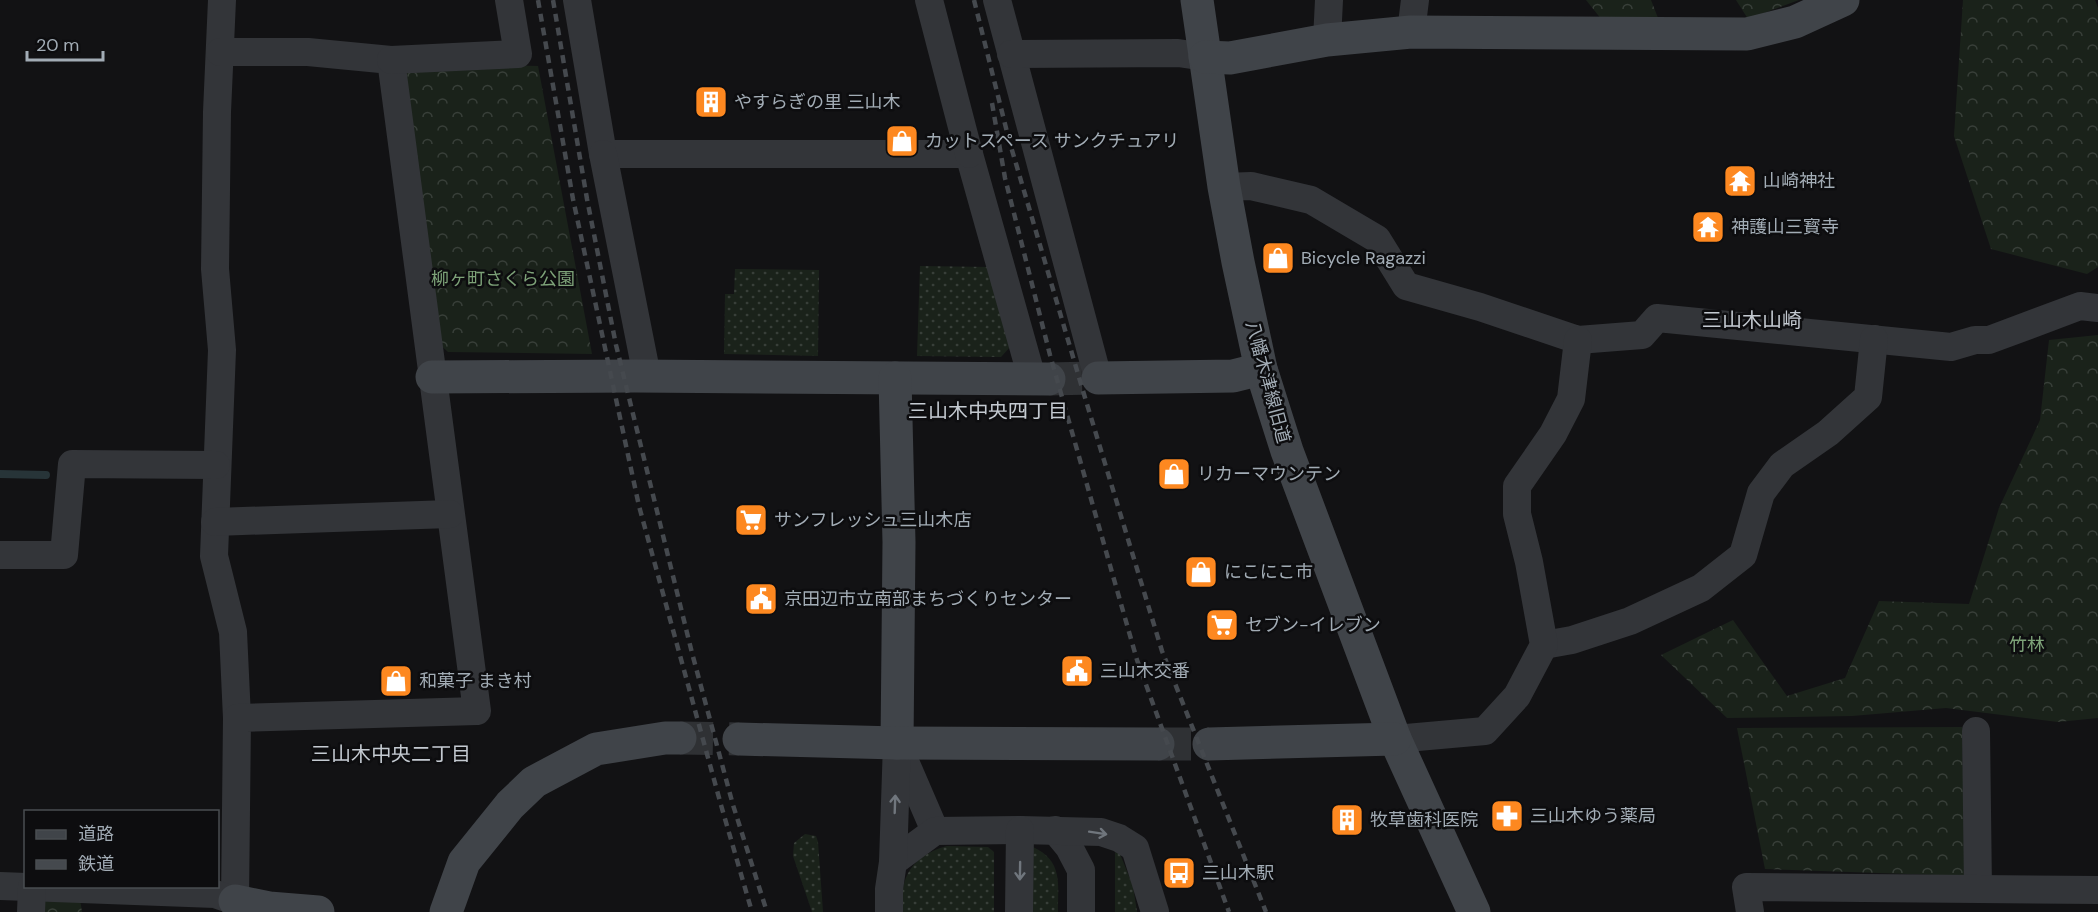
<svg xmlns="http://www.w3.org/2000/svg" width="2098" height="912" font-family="'DM Sans','Noto Sans JP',sans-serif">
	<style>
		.grass { fill: url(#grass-dots) }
		.forest { fill: url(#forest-crowns) }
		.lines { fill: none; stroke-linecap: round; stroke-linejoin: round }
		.stream { stroke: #273438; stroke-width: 8 }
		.secondary-tunnel { stroke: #2f3134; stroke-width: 33; stroke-dasharray: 33 16; stroke-linecap: butt }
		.street { stroke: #333539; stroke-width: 28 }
		.secondary { stroke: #404449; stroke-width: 33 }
		.rail { stroke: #45494e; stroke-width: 4.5; stroke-dasharray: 8 6; stroke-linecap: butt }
		.oneway { stroke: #70767d }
		.labels { text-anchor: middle; stroke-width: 5; stroke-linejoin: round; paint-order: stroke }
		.poi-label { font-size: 18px; fill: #a2acb5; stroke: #0d0d0f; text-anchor: start }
		.park-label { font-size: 18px; fill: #7da278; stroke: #0d0d0f }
		.street-label { font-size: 18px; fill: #a2acb5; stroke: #0d0d0f }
		.neighbourhood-label { font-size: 20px; fill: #c4cad1; stroke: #0d0d0f }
	</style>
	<defs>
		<pattern id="grass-dots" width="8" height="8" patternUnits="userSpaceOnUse" patternTransform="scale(1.5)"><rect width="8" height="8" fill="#1a221a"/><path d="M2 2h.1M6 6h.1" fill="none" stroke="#383f39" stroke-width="1.8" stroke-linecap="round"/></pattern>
		<pattern id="forest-crowns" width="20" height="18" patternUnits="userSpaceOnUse" patternTransform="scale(1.5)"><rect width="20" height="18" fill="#1a221a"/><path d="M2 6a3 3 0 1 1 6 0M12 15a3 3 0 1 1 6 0" fill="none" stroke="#383f39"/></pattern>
	</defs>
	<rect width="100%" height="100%" fill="#121214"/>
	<!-- grass -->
	<g class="grass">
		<path d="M920,266L991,267L1011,346L1001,357L917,356Z"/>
		<path d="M735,269L819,270L818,356L724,354L725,294H734Z"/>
		<path d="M805,834L816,836L818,842L823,912H812L793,856L794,843Z"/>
		<path d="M947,846L988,847L994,852V912H903C898,877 913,855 947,846Z"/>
		<path d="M1033,847C1063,861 1058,883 1058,912H1032Z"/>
		<path d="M1115,852L1120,854L1133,886L1137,912H1115Z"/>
	</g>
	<!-- forest -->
	<g class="forest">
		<path d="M1586,0H1651L1658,18L1602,20Z"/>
		<path d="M1736,0H1799L1748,19Z"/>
		<path d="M1963,0H2095L2098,8V267L2087,274L1991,249L1954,136Z"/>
		<path d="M412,63L538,66L592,354L448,352L437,342L400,77Z"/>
		<path d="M2098,335V718L2058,722L1946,708L1852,716L1727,718L1661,655L1733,620L1787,696L1845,678L1879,601L1969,604L1999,508L2040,420L2049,340Z"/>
		<path d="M1962,727L1965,876L1765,869L1737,728Z"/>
		<path d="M39,896L80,899L82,912H38Z"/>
	</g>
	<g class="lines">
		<!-- stream -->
		<path class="stream" d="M0,474L46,475"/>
		<!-- secondary-tunnel -->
		<g class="secondary-tunnel">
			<path d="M1049,379L1098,378"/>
			<path d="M680,738L739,739"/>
			<path d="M1158,744H1209"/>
		</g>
		<!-- street -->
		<g class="street">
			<path d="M222,0L217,112L215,269L222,350L214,556L233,632L237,718"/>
			<path d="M577,0L603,154H969L1032,378"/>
			<path d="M929,0L969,154"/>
			<path d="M997,0L1098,378"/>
			<path d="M1411,32L1415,0"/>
			<path d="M1327,40L1329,0"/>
			<path d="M220,52H308L391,60L477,711L237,718L235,901L238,912"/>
			<path d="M1011,54L1178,53L1205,57"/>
			<path d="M391,60L518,54L509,0"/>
			<path d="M603,154L644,361L645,376"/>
			<path d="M1224,187L1251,186L1311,200L1377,239L1406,286L1480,307L1578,340L1642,335L1657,318L1951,347L1975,340H1989L2080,306L2098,308"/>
			<path d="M215,522L450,514"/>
			<path d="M0,555H64L72,464L216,465"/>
			<path d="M1544,645L1572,640L1630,621L1701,588L1743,555L1761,493L1782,465L1828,433L1868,397L1874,339"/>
			<path d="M1976,731L1978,889"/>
			<path d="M1395,739L1485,731L1517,696L1544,645L1529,562L1517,514V486L1553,434L1571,399L1578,340"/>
			<path d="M900,750L935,831"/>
			<path d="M1055,830L1069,847L1081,870V912"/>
			<path d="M893,862L935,831L1020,830L1101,832L1119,838L1135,848L1155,912"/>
			<path d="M0,886L215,894L235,901"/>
			<path d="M31,912L32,887"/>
			<path d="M889,912V889L893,862L897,743"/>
			<path d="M1019,912L1020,830"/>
			<path d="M1750,912L1746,887L2098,890"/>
		</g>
		<!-- secondary -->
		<g class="secondary">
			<path d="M1197,0L1224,187L1238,262L1261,369L1287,451L1395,739L1474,912"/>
			<path d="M1205,57L1230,58L1327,40L1411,32L1747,34L1795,22L1843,0"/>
			<path d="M432,377L635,376L1049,379"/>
			<path d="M895,378L899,542L897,743"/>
			<path d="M1098,378L1233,376L1261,369"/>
			<path d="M739,739L897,743L1158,744"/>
			<path d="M1209,744L1395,739"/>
			<path d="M235,901L269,908L318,912"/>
			<path d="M446,912L464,862L510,805L534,782L596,749L665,738H680"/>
		</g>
		<!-- rail -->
		<g class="rail">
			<path d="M538,0L573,199L639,506L721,805L752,912"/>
			<path d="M553,0L587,199L616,345L692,653L733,805L767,912"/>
			<path d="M974,0L1009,140L1086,401L1162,651L1266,912"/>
			<path d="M992,103L1005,178L1050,355L1137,660L1229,912"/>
		</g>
	</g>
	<!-- one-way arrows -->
	<defs><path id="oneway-shaft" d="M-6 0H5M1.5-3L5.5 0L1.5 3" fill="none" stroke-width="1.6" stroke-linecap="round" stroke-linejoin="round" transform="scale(1.5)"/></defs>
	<g class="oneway">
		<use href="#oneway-shaft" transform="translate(895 804) rotate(-88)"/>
		<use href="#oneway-shaft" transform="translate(1098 833) rotate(9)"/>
		<use href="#oneway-shaft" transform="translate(1020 871) rotate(91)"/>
	</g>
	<!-- icons -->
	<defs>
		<g id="building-square" transform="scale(1.725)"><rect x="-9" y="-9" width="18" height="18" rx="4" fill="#fd8820" stroke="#0d0d0f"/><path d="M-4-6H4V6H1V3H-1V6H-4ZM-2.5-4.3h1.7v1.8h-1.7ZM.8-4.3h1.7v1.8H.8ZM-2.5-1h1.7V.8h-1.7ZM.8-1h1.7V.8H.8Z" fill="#fff"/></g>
		<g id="shop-square" transform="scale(1.725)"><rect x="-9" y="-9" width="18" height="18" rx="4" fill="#fd8820" stroke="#0d0d0f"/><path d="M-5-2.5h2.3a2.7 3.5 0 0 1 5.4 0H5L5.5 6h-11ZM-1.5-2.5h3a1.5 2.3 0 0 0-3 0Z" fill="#fff"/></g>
		<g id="temple-square" transform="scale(1.725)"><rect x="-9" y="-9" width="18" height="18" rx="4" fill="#fd8820" stroke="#0d0d0f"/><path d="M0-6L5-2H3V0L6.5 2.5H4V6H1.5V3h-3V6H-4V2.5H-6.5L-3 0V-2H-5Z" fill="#fff"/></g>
		<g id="supermarket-square" transform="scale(1.725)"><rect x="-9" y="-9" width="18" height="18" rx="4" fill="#fd8820" stroke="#0d0d0f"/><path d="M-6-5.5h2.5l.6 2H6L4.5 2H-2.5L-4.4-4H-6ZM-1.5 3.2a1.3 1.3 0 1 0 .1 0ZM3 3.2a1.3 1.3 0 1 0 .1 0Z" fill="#fff"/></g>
		<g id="civic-square" transform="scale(1.725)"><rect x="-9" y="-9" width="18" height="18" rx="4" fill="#fd8820" stroke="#0d0d0f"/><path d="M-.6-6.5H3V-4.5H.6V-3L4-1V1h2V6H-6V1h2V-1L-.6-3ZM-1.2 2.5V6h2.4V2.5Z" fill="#fff"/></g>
		<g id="pharmacy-square" transform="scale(1.725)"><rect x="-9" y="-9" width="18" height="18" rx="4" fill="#fd8820" stroke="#0d0d0f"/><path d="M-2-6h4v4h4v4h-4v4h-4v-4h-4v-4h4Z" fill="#fff"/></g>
		<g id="bus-square" transform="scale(1.725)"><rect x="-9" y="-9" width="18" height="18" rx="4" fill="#fd8820" stroke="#0d0d0f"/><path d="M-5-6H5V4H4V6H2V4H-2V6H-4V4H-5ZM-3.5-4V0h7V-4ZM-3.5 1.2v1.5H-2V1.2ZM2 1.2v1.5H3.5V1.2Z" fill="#fff"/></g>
	</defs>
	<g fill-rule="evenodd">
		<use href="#building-square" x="711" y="102"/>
		<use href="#shop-square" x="902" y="141"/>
		<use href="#temple-square" x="1740" y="181"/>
		<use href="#temple-square" x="1708" y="227"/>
		<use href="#shop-square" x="1278" y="258"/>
		<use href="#shop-square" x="1174" y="474"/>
		<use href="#supermarket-square" x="751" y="520"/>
		<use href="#shop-square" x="1201" y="572"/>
		<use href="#civic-square" x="761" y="599"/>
		<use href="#supermarket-square" x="1222" y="625"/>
		<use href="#civic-square" x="1077" y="671"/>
		<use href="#shop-square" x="396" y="681"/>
		<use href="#pharmacy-square" x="1507" y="816"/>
		<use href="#building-square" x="1347" y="820"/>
		<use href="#bus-square" x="1179" y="873"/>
	</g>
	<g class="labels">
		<!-- poi labels -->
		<g class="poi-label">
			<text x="734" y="108">やすらぎの里 三山木</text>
			<text x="925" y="147">カットスペース サンクチュアリ</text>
			<text x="1763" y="187">山崎神社</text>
			<text x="1731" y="233">神護山三寳寺</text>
			<text x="1301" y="264">Bicycle Ragazzi</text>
			<text x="1197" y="480">リカーマウンテン</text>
			<text x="774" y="526">サンフレッシュ三山木店</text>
			<text x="1224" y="578">にこにこ市</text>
			<text x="784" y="605">京田辺市立南部まちづくりセンター</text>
			<text x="1245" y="631">セブン-イレブン</text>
			<text x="1100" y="677">三山木交番</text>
			<text x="419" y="687">和菓子 まき村</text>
			<text x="1530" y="822">三山木ゆう薬局</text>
			<text x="1370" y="826">牧草歯科医院</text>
			<text x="1202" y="879">三山木駅</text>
		</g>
		<!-- park labels -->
		<g class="park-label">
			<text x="503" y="285">柳ヶ町さくら公園</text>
			<text x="2027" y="651">竹林</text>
		</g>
		<!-- street labels -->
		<g class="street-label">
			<text transform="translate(1268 382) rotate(75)" y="6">八幡木津線旧道</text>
		</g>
		<!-- neighbourhood labels -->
		<g class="neighbourhood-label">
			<text x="1752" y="327">三山木山崎</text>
			<text x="988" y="418">三山木中央四丁目</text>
			<text x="391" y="761">三山木中央二丁目</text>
		</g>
	</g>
	<!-- legend -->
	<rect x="24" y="810" width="195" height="78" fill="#0d0d0f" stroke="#494d51" stroke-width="1.5"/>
	<rect x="36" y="830" width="30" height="9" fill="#404449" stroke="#494d51" stroke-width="1.5"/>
	<text x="78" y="840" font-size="18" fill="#a2acb5">道路</text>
	<rect x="36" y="860" width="30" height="9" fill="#45494e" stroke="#494d51" stroke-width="1.5"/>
	<text x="78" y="870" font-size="18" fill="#a2acb5">鉄道</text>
	<!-- scale -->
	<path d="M27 51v9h76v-9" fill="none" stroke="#a2acb5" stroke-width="3"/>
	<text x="36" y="51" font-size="18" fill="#a2acb5" stroke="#0d0d0f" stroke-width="4.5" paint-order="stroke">20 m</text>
</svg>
